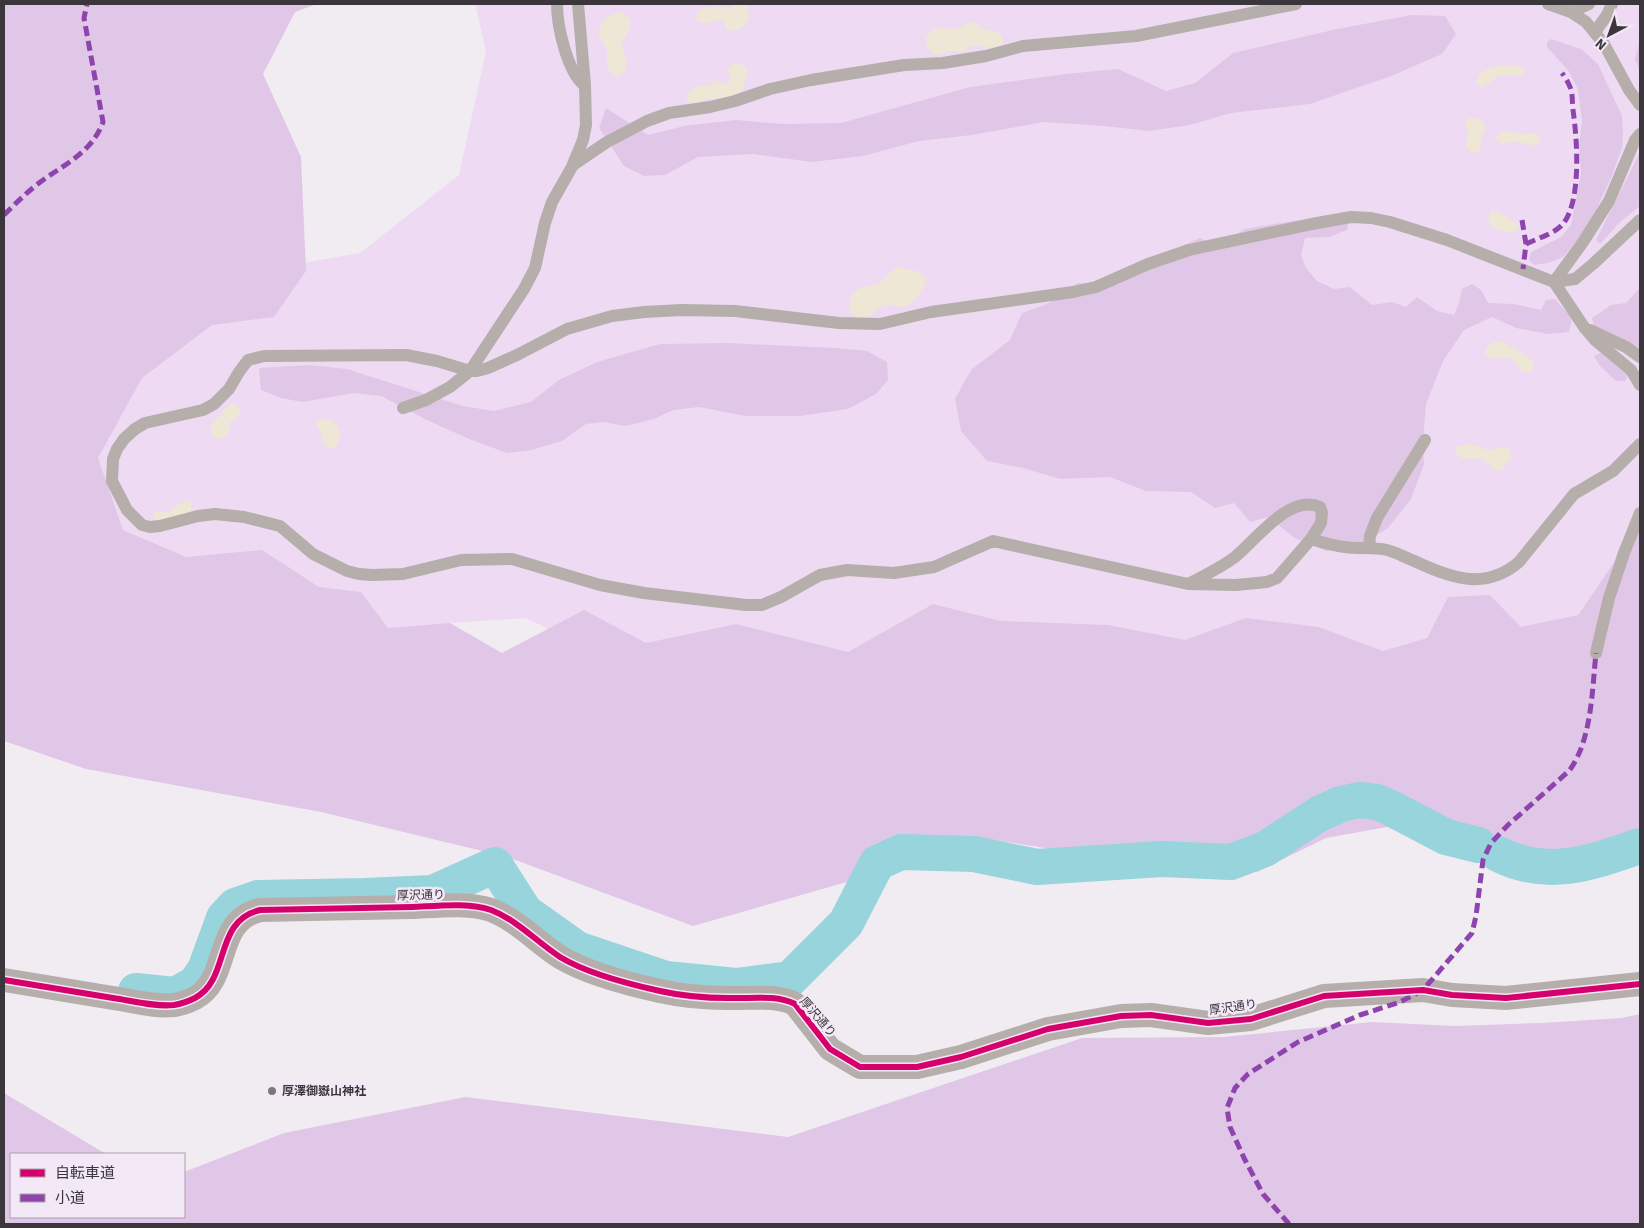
<svg xmlns="http://www.w3.org/2000/svg" width="1644" height="1228" font-family="'Source Sans 3','Noto Sans JP',sans-serif">
	<style>
		.green { fill: #eedbf3 }
		.forest { fill: #e0c7e7 }
		.sand { fill: #efe7d5 }
		.lines { fill: none; stroke-linecap: round; stroke-linejoin: round }
		.river { stroke: #97d4dc; stroke-width: 36 }
		.lane { stroke: #b5aeab; stroke-width: 12 }
		.street { stroke: #b5aeab; stroke-width: 24 }
		.quiet { stroke: #8e44ad; stroke-width: 5; stroke-dasharray: 10 5; stroke-linecap: butt }
		.cycleway-casing { stroke: #f3e8f6; stroke-width: 9 }
		.cycleway { stroke: #d6006c; stroke-width: 6 }
		.poi-dot { fill: #7b767c; stroke: #f3e8f6; stroke-width: 2 }
		.labels { text-anchor: middle; stroke-width: 5; stroke-linejoin: round; paint-order: stroke }
		.street-label { font-size: 12px; fill: #3b363c; stroke: #f3e8f6 }
		.poi-label { font-size: 12px; font-weight: bold; fill: #3b363c; stroke: #f3e8f6; text-anchor: start }
	</style>
	<rect width="100%" height="100%" fill="#f1ecf2"/>
	<!-- green -->
	<path class="green" d="M475,4H1640V530H1636L1578,615L1518,663L660,679L525,618L450,623L384,672L113,584L60,492L210,279L360,253L459,175L486,51Z"/>
	<!-- forest -->
	<g class="forest">
		<path d="M4,4H317L295,12L263,74L301,157L306,271L274,317L212,325L142,378L98,458L123,530L186,557L262,550L319,587L361,592L388,628L450,623L502,653L584,610L646,643L736,624L848,652L933,604L1001,621L1108,625L1185,640L1246,618L1319,627L1383,651L1427,638L1448,597L1490,595L1521,627L1578,615L1636,530L1640,528V850L1588,868L1469,857L1387,827L1326,838L1257,872L1158,866L994,840L693,926L507,857L321,812L86,769L4,741Z"/>
		<path d="M1412,15L1445,16L1456,34L1442,54L1391,76L1310,104L1231,113L1190,125L1149,131L1104,126L1044,122L972,135L919,141L863,156L812,162L753,154L698,157L665,175L644,176L624,166L599,128L606,108L648,135L684,126L736,120L783,124L841,123L970,87L1065,74L1118,69L1166,91L1195,83L1233,53L1337,29Z"/>
		<path d="M1551,39L1581,49L1598,64L1622,116L1623,133L1622,148L1611,178L1595,212L1577,240L1563,257L1548,263L1534,265L1529,260L1531,252L1561,237L1571,225L1581,173L1579,146L1582,122L1578,89L1568,70L1547,47V42Z"/>
		<path d="M1640,39V71L1635,60Z"/>
		<path d="M1640,152V206L1621,221L1600,244L1596,240Z"/>
		<path d="M1336,214L1349,221L1347,230L1329,237L1305,238L1301,255L1306,268L1317,281L1334,289L1350,287L1372,305L1392,302L1406,307L1417,297L1437,311L1454,315L1459,303L1462,289L1472,284L1481,290L1488,303L1514,304L1541,310L1546,300L1555,299L1572,318L1569,332L1549,334L1516,328L1492,317L1464,330L1443,361L1426,404L1423,443L1424,464L1411,499L1388,528L1356,547L1326,551L1295,538L1268,517L1250,522L1234,503L1215,508L1191,492L1146,491L1110,477L1060,479L1023,468L987,461L961,431L955,399L971,370L1010,340L1022,313L1049,303L1078,283L1117,285L1163,254L1200,238L1220,248L1244,229Z"/>
		<path d="M1640,289V349L1615,335L1594,326L1592,318L1611,305L1626,303L1638,290Z"/>
		<path d="M727,343L835,348L867,351L887,362L888,380L876,394L848,409L800,416H745L699,407L673,410L654,419L626,426L603,422L586,424L562,441L531,450L507,453L469,439L427,420L381,396L354,393L302,402L281,398L261,390L259,368L309,365L347,369L463,406L494,411L531,402L559,380L597,362L660,344Z"/>
		<path d="M1605,351L1627,372L1626,381H1616L1600,366L1594,356Z"/>
		<path d="M1640,1014V1224H4V1093L106,1154H11V1217H184V1172L284,1133L465,1097L788,1137L1082,1038L1224,1037L1372,1022L1455,1026L1542,1023L1621,1018Z"/>
	</g>
	<!-- sand -->
	<g class="sand">
		<path d="M732,4H749L747,8C747,11 749,13 749,16C749,25 733,36 726,28C726,27 724,22 723,20L720,19C710,22 705,27 695,19L698,11C707,7 719,5 729,9L732,8Z"/>
		<path d="M621,12C638,22 628,30 622,43C623,55 632,65 621,75L617,76C601,68 610,61 606,49C605,44 600,41 599,35C597,22 611,13 621,12Z"/>
		<path d="M974,22C978,25 981,28 986,29C995,32 1001,31 1003,41L1001,45L996,47L991,48L980,45L972,46L962,52L949,51L940,55H935L927,47L926,38L933,29C943,26 951,31 959,28C965,26 967,23 974,22Z"/>
		<path d="M735,63C755,66 744,76 744,89C735,98 719,98 707,99C702,100 697,103 691,104L688,101L686,98C692,86 697,86 709,86L716,80L726,84L728,83L730,78L728,70L730,66Z"/>
		<path d="M1498,65H1518L1523,68L1524,72L1521,76L1507,75L1498,76L1483,87L1478,86L1476,82L1481,72Z"/>
		<path d="M1470,118C1478,118 1486,120 1485,129C1484,136 1483,130 1481,137C1479,144 1485,151 1472,153L1466,146L1468,135V129L1465,125L1466,120Z"/>
		<path d="M1504,131L1525,134L1536,133L1540,137L1541,140C1532,151 1524,140 1514,141C1510,141 1506,143 1502,144L1498,141L1496,137Z"/>
		<path d="M1492,211C1498,211 1515,221 1519,225L1518,228C1510,237 1499,230 1490,225L1488,217Z"/>
		<path d="M899,267L919,272L926,279C926,287 913,304 904,307C898,308 891,304 884,305C878,308 875,314 868,316C847,323 842,299 859,289C865,285 872,287 878,284C887,279 888,270 899,267Z"/>
		<path d="M1500,341C1504,342 1528,356 1530,359C1533,362 1533,363 1534,367L1530,372H1523C1519,368 1517,361 1512,359C1502,355 1497,363 1486,355C1483,346 1492,342 1500,341Z"/>
		<path d="M231,404C237,404 239,407 241,411L240,415L230,422C231,434 222,445 211,434V426L224,410Z"/>
		<path d="M322,419C352,420 339,459 325,445C321,441 323,438 321,434C319,429 317,429 316,423Z"/>
		<path d="M1467,444C1475,444 1481,449 1488,450C1495,451 1500,447 1506,446L1511,452V457L1503,469L1496,470L1482,459H1464L1458,456L1455,450C1457,445 1462,445 1467,444Z"/>
		<path d="M187,500L192,504L190,512L171,521L154,520L152,515L157,511L168,513C171,510 184,501 187,500Z"/>
	</g>
	<g class="lines">
		<!-- river -->
		<g class="river">
			<path d="M1498,854C1547,879 1591,863 1640,846"/>
			<path d="M136,991L175,995L195,984L205,970L224,918L235,906L258,898L364,896L433,893L495,865L525,912L577,949L666,979L736,986L790,979L846,923L877,863L901,852L974,854L1037,867L1162,859L1231,862L1265,849L1319,814L1341,804L1359,800L1377,802L1389,807L1446,837L1478,845"/>
		</g>
		<!-- lane -->
		<g class="lane">
			<path d="M557,4C557,26 567,71 584,85"/>
			<path d="M1548,4L1571,12L1586,22L1604,44L1629,90L1640,105"/>
			<path d="M1571,12L1589,4"/>
			<path d="M1595,32L1607,15L1612,4"/>
			<path d="M1640,134L1635,140L1609,201L1583,242L1554,282L1584,327L1596,341L1631,370L1640,385"/>
			<path d="M573,164L583,140L586,125L585,85L578,4"/>
			<path d="M1590,330L1626,347L1640,357"/>
			<path d="M403,408L426,400L450,387L470,371L524,289L535,268L545,223L552,202L573,165L607,142L647,121L669,113L710,107L735,101L770,89L811,80L904,65L943,63L986,56L1023,46L1136,36L1296,4"/>
			<path d="M1311,539C1322,542 1333,546 1345,547C1359,549 1373,547 1387,550C1395,552 1404,557 1412,560C1449,577 1484,592 1519,562L1574,494L1613,471L1640,444"/>
			<path d="M1369,548L1370,536L1377,518L1425,440"/>
			<path d="M1188,584C1204,576 1220,568 1235,557C1256,540 1290,493 1320,507L1322,513L1321,523L1311,539L1277,578L1267,582L1236,585L1188,584L993,541L934,567L894,573L847,570L820,575L781,597L762,605H746L644,593L600,585L512,559L461,560L403,574L372,575L359,574L347,571L313,554L280,526L244,517L215,514L198,516L160,526L150,527L142,525L127,510L112,481L113,459L117,449L124,439L135,429L145,423L203,410L214,404L229,389L239,372L248,360L264,356L406,355L437,361L470,371H477L488,368L517,355L567,329L612,316L644,312L681,310L735,311L839,323L880,324L931,312L1073,292L1096,287L1148,264L1189,250L1312,224L1351,217L1371,218L1390,222L1447,240L1554,282L1575,279L1593,264L1640,220"/>
			<path d="M1596,653L1609,598L1624,553L1640,513"/>
		</g>
		<!-- street -->
		<path class="street" d="M4,980C40,986 77,992 113,998C133,1001 154,1007 174,1005C181,1004 189,1001 195,998C231,979 213,921 260,910C311,909 362,908 412,907C436,906 469,902 491,910C517,920 537,942 560,957C588,974 628,984 660,991C682,996 706,998 728,998C750,999 775,994 795,1004L830,1049L860,1067H917L961,1057L1048,1029L1121,1016L1151,1015L1208,1023L1251,1019L1324,996L1423,990L1452,995L1506,998L1640,984"/>
		<!-- quiet -->
		<g class="quiet">
			<path d="M4,215C15,204 26,193 39,183C64,164 91,154 103,122L84,18L87,4"/>
			<path d="M1522,220L1526,244L1523,269"/>
			<path d="M1526,244C1538,238 1554,234 1563,224C1582,200 1577,138 1573,110C1572,102 1573,93 1570,87C1568,82 1565,77 1562,73"/>
			<path d="M1289,1224L1263,1194L1244,1158L1230,1127L1227,1108L1235,1088L1248,1074L1298,1042L1360,1015L1400,1002L1423,990L1472,933L1476,916L1483,860L1491,843L1508,825L1569,771C1592,740 1592,690 1596,653"/>
		</g>
		<!-- cycleway casing -->
		<g class="cycleway-casing">
			<path id="cycleway" d="M4,980C40,986 77,992 113,998C133,1001 154,1007 174,1005C181,1004 189,1001 195,998C231,979 213,921 260,910C311,909 362,908 412,907C436,906 469,902 491,910C517,920 537,942 560,957C588,974 628,984 660,991C682,996 706,998 728,998C750,999 775,994 795,1004L830,1049L860,1067H917L961,1057L1048,1029L1121,1016L1151,1015L1208,1023L1251,1019L1324,996L1423,990L1452,995L1506,998L1640,984"/>
		</g>
		<!-- cycleway -->
		<use href="#cycleway" class="cycleway"/>
	</g>
	<!-- markers -->
	<circle class="poi-dot" cx="272" cy="1091" r="5"/>
	<g class="labels">
		<!-- street labels -->
		<g class="street-label">
			<text transform="translate(421 895) rotate(-1)" y="4">厚沢通り</text>
			<text transform="translate(1233 1007) rotate(-8)" y="4">厚沢通り</text>
			<text transform="translate(818 1017) rotate(49)" y="4">厚沢通り</text>
		</g>
		<!-- poi labels -->
		<g class="poi-label">
			<text x="282" y="1095">厚澤御嶽山神社</text>
		</g>
	</g>
	<!-- border -->
	<rect width="1644" height="1228" fill="none" stroke="#3b363c" stroke-width="10"/>
	<!-- legend -->
	<rect x="10" y="1153" width="175" height="65" fill="#f3e8f6" stroke="#a9a1ac"/>
	<rect x="20" y="1169" width="25" height="8" fill="#d6006c" stroke="#a9a1ac"/>
	<text x="55" y="1178" font-size="15" fill="#3b363c">自転車道</text>
	<rect x="20" y="1194" width="25" height="8" fill="#8e44ad" stroke="#a9a1ac"/>
	<text x="55" y="1203" font-size="15" fill="#3b363c">小道</text>
	<!-- north arrow -->
	<g transform="translate(1609 35) rotate(221)" stroke="#f3e8f6" stroke-width="4" paint-order="stroke">
	<path d="M0-4L9 19L0 12L-9 19Z" fill="#3b363c"/>
	<text y="-8" font-size="14" font-weight="bold" text-anchor="middle" fill="#3b363c">N</text>
	</g>
</svg>
